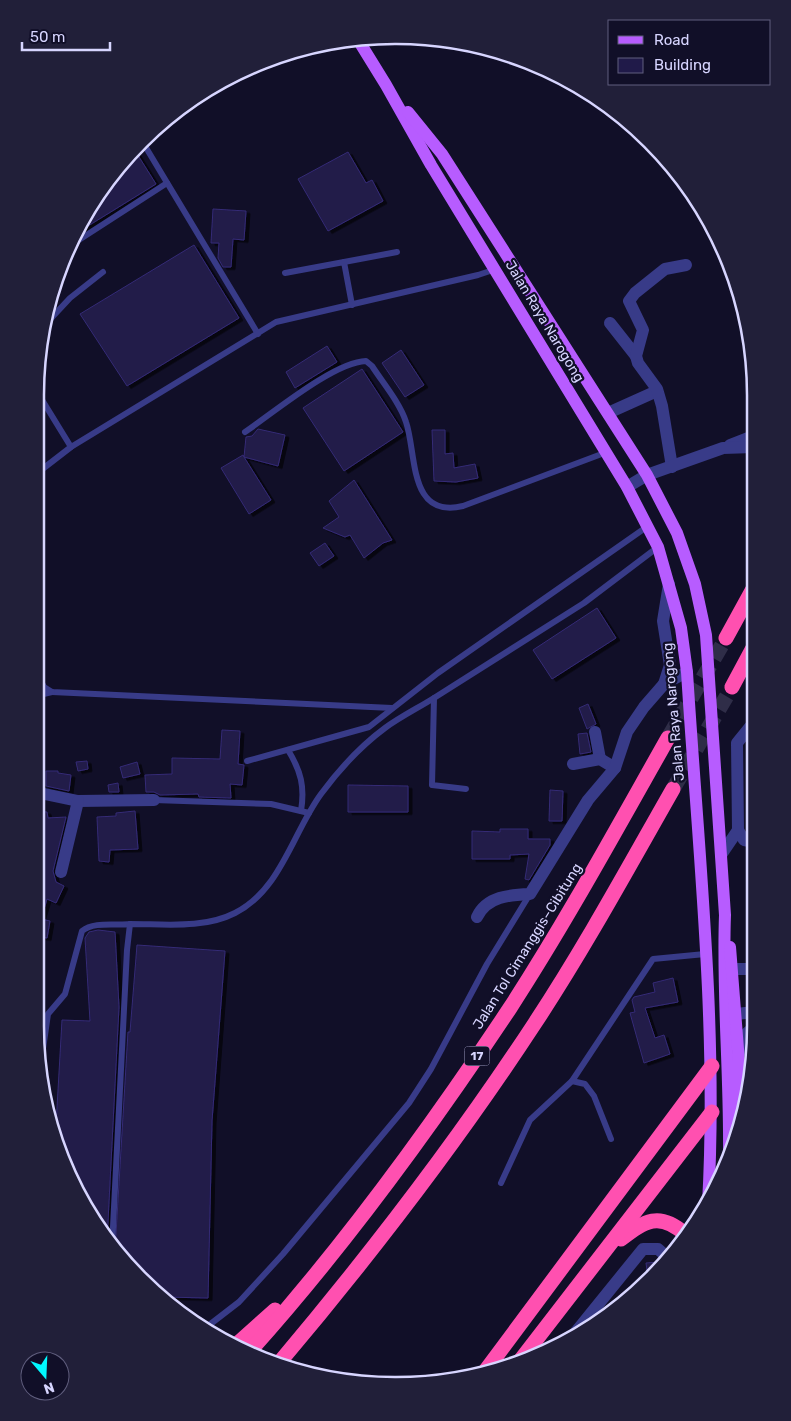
<svg xmlns="http://www.w3.org/2000/svg" width="791" height="1421" font-family="Rubik,sans-serif">
	<style>
		.building { fill: #201a49; stroke: #352b76; filter: url(#shadow) }
		.lines { fill: none; stroke-linecap: round; stroke-linejoin: round }
		.motorway-tunnel { stroke: #2f2d48; stroke-width: 15; stroke-dasharray: 15 8; stroke-linecap: butt }
		.service { stroke: #383b88; stroke-width: 6 }
		.minor { stroke: #383b88; stroke-width: 12 }
		.tertiary { stroke: #383b88; stroke-width: 12 }
		.primary { stroke: #b75cff; stroke-width: 12 }
		.motorway { stroke: #ff50b0; stroke-width: 15 }
		.labels { text-anchor: middle; stroke-width: 4.5; stroke-linejoin: round; paint-order: stroke }
		.shield { fill: #110f28; stroke: #9c9abe; stroke-width: 1 }
		.shield-label { font-size: 12px; font-weight: bold; fill: #d7d5ff }
		.street-label { font-size: 14px; fill: #d7d5ff; stroke: #110f28 }
		.rim { fill: none; stroke: #d7d5ff; stroke-width: 2.5 }
	</style>
	<defs>
		<filter id="shadow"><feDropShadow dx="4" dy="2.5" stdDeviation="0" flood-color="#0009"/></filter>
	</defs>
	<rect width="100%" height="100%" fill="#110f28"/>
	<!-- building -->
	<g class="building">
		<path d="M134,149L156,184L75,234L83,216L124,158Z"/>
		<path d="M348,152L366,183L372,180L383,201L328,231L298,179Z"/>
		<path d="M213,209L246,211L244,240L233,239L231,267H223L218,258L219,243H211Z"/>
		<path d="M194,245L239,318L127,386L80,314Z"/>
		<path d="M327,346L337,362L295,388L286,372Z"/>
		<path d="M401,350L424,385L405,397L382,363Z"/>
		<path d="M362,369L403,432L344,471L303,408Z"/>
		<path d="M258,429L285,435L278,466L244,457L271,500L249,514L221,468L243,455L244,457L246,437L252,436Z"/>
		<path d="M432,430H445V454L453,453L454,468L475,464L478,478L456,482L434,481Z"/>
		<path d="M354,480L392,540L383,543L364,558L350,535L345,537L323,528L339,517L329,501Z"/>
		<path d="M325,543L334,556L319,566L310,553Z"/>
		<path d="M597,608L616,638L552,679L533,650Z"/>
		<path d="M588,704L596,724L587,729L579,708Z"/>
		<path d="M222,730L240,731L238,764L244,765L242,785L230,784L231,798L199,797L198,794L160,795L154,792H146L145,775L172,774V758L220,759Z"/>
		<path d="M587,733L591,752L580,754L578,734Z"/>
		<path d="M87,761L88,769L78,771L76,762Z"/>
		<path d="M137,762L140,774L123,778L120,767Z"/>
		<path d="M46,771H58V773L71,775L69,791L46,786Z"/>
		<path d="M118,783L119,792H109L108,785Z"/>
		<path d="M348,785L408,786V812H348Z"/>
		<path d="M550,790L563,791L562,821H549Z"/>
		<path d="M35,811L47,812L48,818L66,817L53,871L56,882L64,886L56,903L47,899L41,919L50,921L47,938L35,936V897L38,889L35,886L40,875L43,849L35,847Z"/>
		<path d="M135,811L138,849L110,850L109,862L99,861L97,817L116,816V813Z"/>
		<path d="M500,829H528V839H550V845L529,880L525,879L529,854L510,855V859H472V831L500,832Z"/>
		<path d="M98,930L115,932L119,1007L107,1241L55,1143L62,1020L90,1021L85,938L89,932Z"/>
		<path d="M137,945L225,951L212,1121L208,1298L165,1297L115,1251L128,1032H130Z"/>
		<path d="M673,978L678,1002L645,1008L655,1038L664,1035L670,1054L644,1063L630,1013L635,1012L632,1000L634,997L655,992L653,983Z"/>
		<path d="M747,1067H752L747,1098Z"/>
		<path d="M660,1262H661L648,1278L646,1263Z"/>
	</g>
	<g class="lines">
		<!-- motorway-tunnel -->
		<g class="motorway-tunnel">
			<path d="M668,738L726,638"/>
			<path d="M673,789L732,687"/>
		</g>
		<!-- service -->
		<g class="service">
			<path d="M147,137L162,123"/>
			<path d="M142,141L258,334"/>
			<path d="M71,245L167,183"/>
			<path d="M344,262L397,252"/>
			<path d="M285,273L344,262L352,305"/>
			<path d="M43,327L70,298L103,272"/>
			<path d="M37,367L42,360L41,343"/>
			<path d="M36,390L71,447"/>
			<path d="M245,432C273,413 334,362 366,361L372,366C383,383 400,403 406,422C417,454 408,519 463,506L607,452"/>
			<path d="M36,474L71,447L276,322L478,275L496,269"/>
			<path d="M35,670L44,687L52,692L392,708"/>
			<path d="M35,696L52,692"/>
			<path d="M288,750C301,771 305,787 301,811"/>
			<path d="M247,761L369,727L438,673L648,526"/>
			<path d="M466,789L432,785L434,698L584,603L658,547"/>
			<path d="M154,800L271,804L309,813"/>
			<path d="M42,1070L43,1049L48,1014L65,994L82,931C94,921 116,926 130,924"/>
			<path d="M572,1081L585,1084L594,1096L611,1139"/>
			<path d="M501,1183L530,1120L572,1081L653,959L705,954"/>
			<path d="M112,1247L127,950L130,924C165,924 204,929 235,913C281,890 293,832 321,794C338,771 362,745 385,728C400,717 418,708 434,698"/>
			<path d="M204,1329L239,1302L283,1254L409,1103L431,1069L487,964L530,894"/>
		</g>
		<!-- minor -->
		<g class="minor">
			<path d="M610,323L636,356"/>
			<path d="M608,413L657,391"/>
			<path d="M730,445L753,436"/>
			<path d="M672,467L662,406L657,389L638,363L636,356L643,330L629,301L635,293L665,269L686,265"/>
			<path d="M627,487L647,475L723,448L753,447"/>
			<path d="M664,684L670,665L663,621L669,584"/>
			<path d="M595,732L600,759"/>
			<path d="M573,764L600,759L615,768"/>
			<path d="M35,792L78,801L154,800"/>
			<path d="M738,830L744,840L755,842"/>
			<path d="M721,855L738,830L737,743L754,722"/>
			<path d="M61,872L78,801"/>
			<path d="M477,917C487,896 510,895 530,894L588,800L615,768L627,732L644,707L664,684L687,672"/>
			<path d="M733,969H755"/>
			<path d="M738,1053L755,1040"/>
			<path d="M575,1333L643,1249H658L666,1256"/>
		</g>
		<!-- tertiary -->
		<g class="tertiary">
			<path d="M736,1014L755,1012"/>
			<path d="M737,1042L755,1026"/>
		</g>
		<!-- primary -->
		<g class="primary">
			<path d="M357,38L386,85L431,165L627,487L658,547L681,628L687,672C698,849 718,1027 708,1204"/>
			<path d="M408,112L442,154L647,475L677,533L695,584L706,635L725,915C722,994 730,1074 729,1154"/>
			<path d="M730,947L739,1062V1129"/>
		</g>
		<!-- motorway -->
		<g class="motorway">
			<path d="M726,638L754,587"/>
			<path d="M732,687L754,646"/>
			<path d="M621,1239C645,1221 659,1211 685,1234"/>
			<path d="M237,1344L275,1310"/>
			<path d="M251,1350C346,1244 431,1127 510,1008C567,920 617,828 668,738"/>
			<path d="M519,1362L712,1112"/>
			<path d="M279,1363C371,1254 457,1142 535,1023C585,947 628,868 673,789"/>
			<path d="M486,1370L712,1066"/>
		</g>
	</g>
	<g class="labels">
		<!-- shield labels -->
		<rect class="shield" x="464.5" y="1046.5" width="25" height="19" rx="4"/>
		<g class="shield-label">
			<text x="477" y="1060">17</text>
		</g>
		<!-- street labels -->
		<g class="street-label">
			<text transform="translate(545 321) rotate(59)" y="5">Jalan Raya Narogong</text>
			<text transform="translate(673 712) rotate(-95)" y="5">Jalan Raya Narogong</text>
			<text transform="translate(527 946) rotate(-58)" y="5">Jalan Tol Cimanggis–Cibitung</text>
		</g>
	</g>
	<!-- crop -->
	<path d="M0 0H791V1421H0ZM395 44H396A351 351 0 0 1 747 395V1026A351 351 0 0 1 396 1377H395A351 351 0 0 1 44 1026V395A351 351 0 0 1 395 44Z" fill="#211f39" fill-rule="evenodd"/>
	<path class="rim" d="M395 44H396A351 351 0 0 1 747 395V1026A351 351 0 0 1 396 1377H395A351 351 0 0 1 44 1026V395A351 351 0 0 1 395 44Z"/>
	<!-- legend -->
	<rect x="608" y="20" width="162" height="65" fill="#110f28" stroke="#605e7e"/>
	<rect x="618" y="36" width="25" height="8" fill="#b75cff" stroke="#605e7e"/>
	<text x="654" y="45" font-size="15" fill="#d7d5ff">Road</text>
	<rect x="618" y="58" width="25" height="15" fill="#201a49" stroke="#605e7e"/>
	<text x="654" y="70" font-size="15" fill="#d7d5ff">Building</text>
	<!-- north arrow -->
	<g transform="translate(45 1376) rotate(161)"><circle r="24" fill="#110f28" stroke="#605e7e"/>
	<path d="M0-4L9 19L0 12L-9 19Z" fill="#01f8ff"/>
	<text y="-8" font-size="14" font-weight="bold" text-anchor="middle" fill="#d7d5ff">N</text>
	</g>
	<!-- scale -->
	<path d="M22 42v8h88v-8" fill="none" stroke="#d7d5ff" stroke-width="2.5"/>
	<text x="30" y="42" font-size="15" fill="#d7d5ff" stroke="#110f28" stroke-width="4" paint-order="stroke">50 m</text>
</svg>
